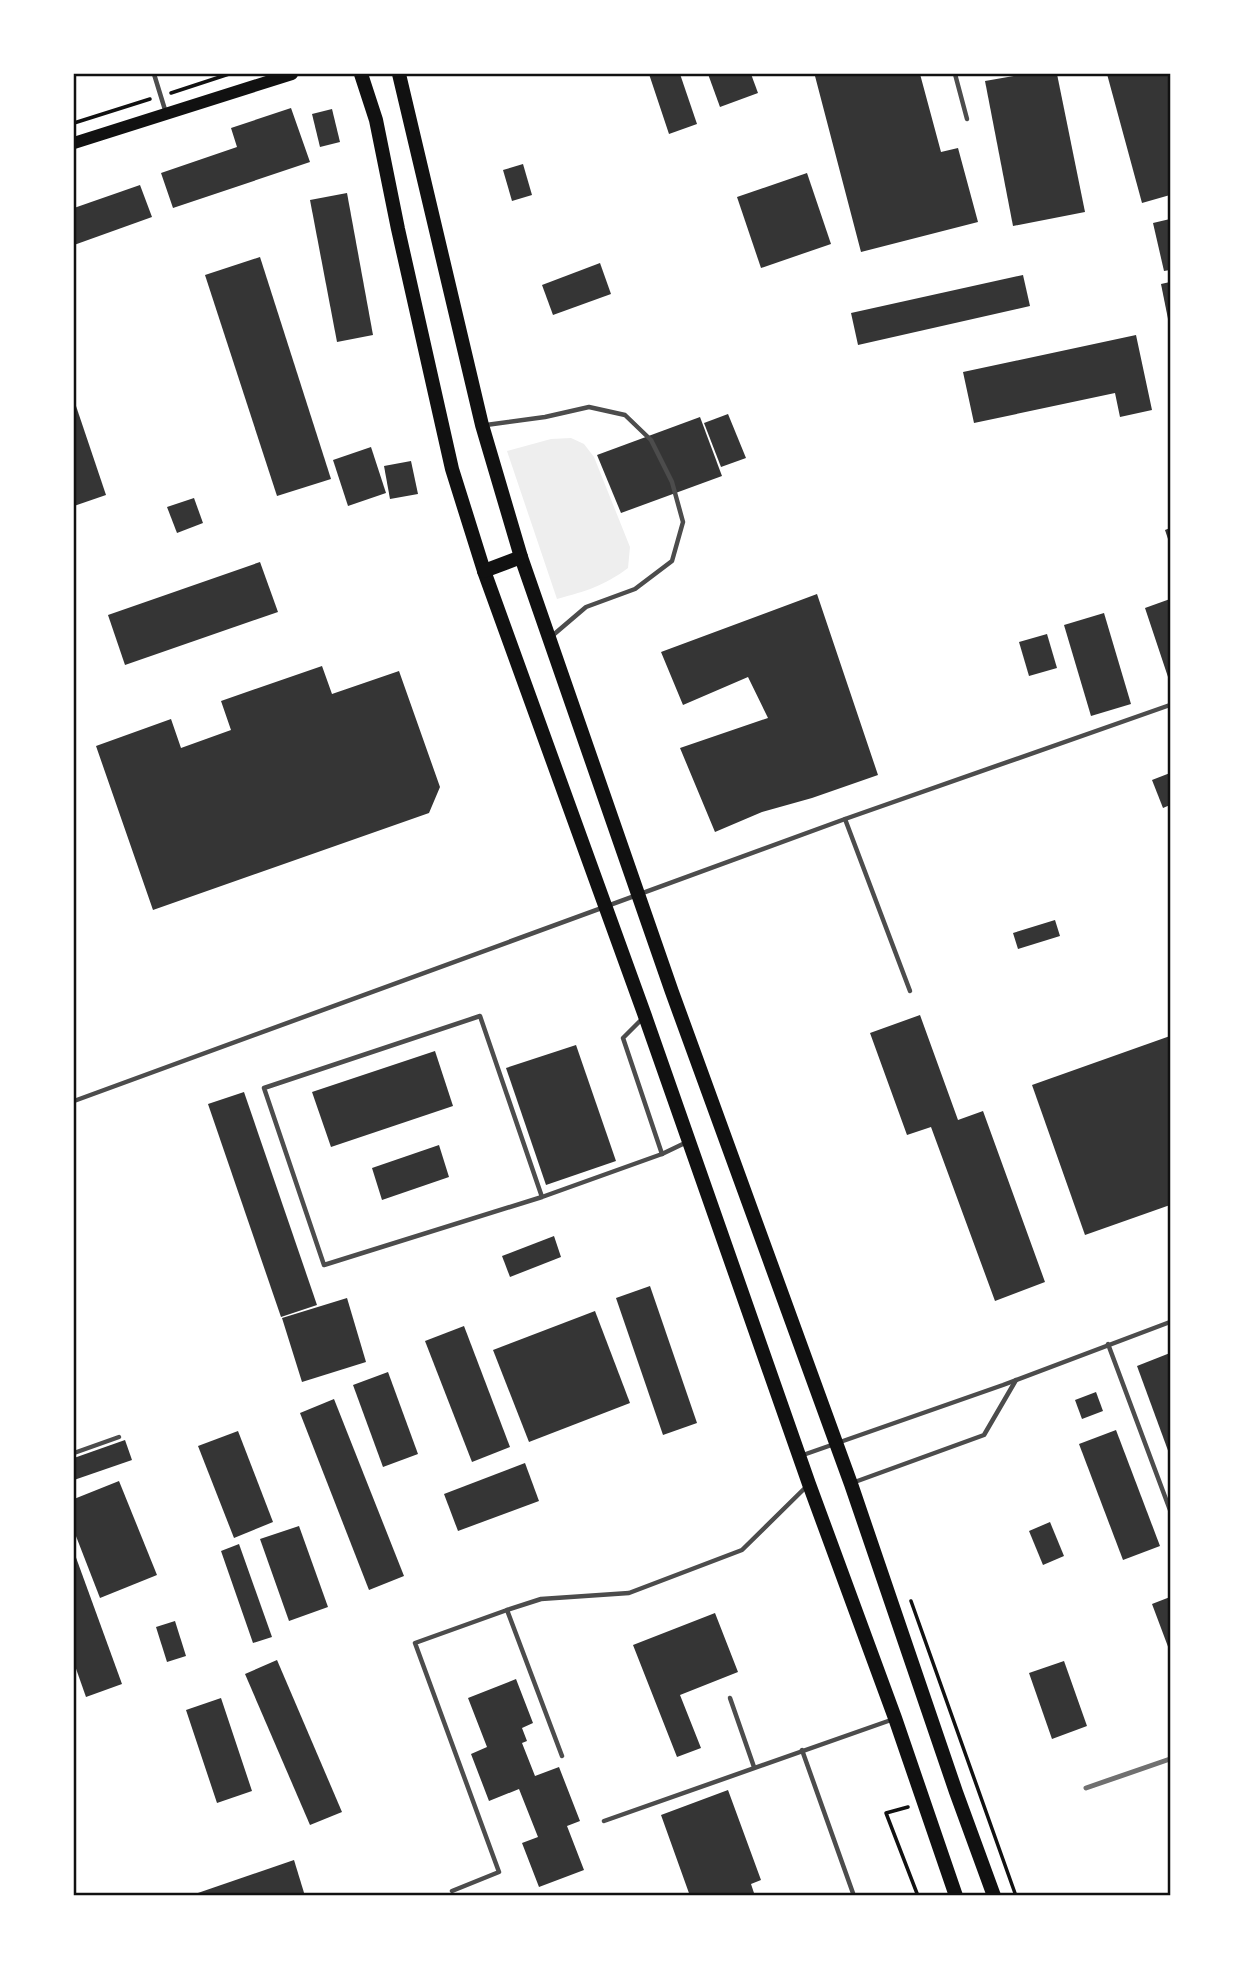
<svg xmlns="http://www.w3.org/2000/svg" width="1244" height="1969" font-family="Mulish,sans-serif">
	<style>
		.green { fill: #eee }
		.building { fill: #353535 }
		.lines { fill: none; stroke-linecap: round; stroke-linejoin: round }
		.path { stroke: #111; stroke-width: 3.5 }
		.service { stroke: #4c4c4c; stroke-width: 4.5 }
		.secondary { stroke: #111; stroke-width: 12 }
		.trunk { stroke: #111; stroke-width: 14 }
		.rail { stroke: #707070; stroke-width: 5 }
		.neatline { fill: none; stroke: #111; stroke-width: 2.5 }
	</style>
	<rect width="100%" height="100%" fill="#fff"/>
	<!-- green -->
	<path class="green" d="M571,438L584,444L594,457L630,547L628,568C604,586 586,591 557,599L507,451L551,439Z"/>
	<!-- building -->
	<g class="building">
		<path d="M649,74H680L697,124L669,134Z"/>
		<path d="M708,74H751L758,93L720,107Z"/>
		<path d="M825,74H920L941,152L958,148L978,222L861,252L815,76Z"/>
		<path d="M1025,74H1057L1085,212L1013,226L985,81Z"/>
		<path d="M1107,74H1170V195L1142,203Z"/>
		<path d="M291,108L310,162L173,208L161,173L237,147L231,128Z"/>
		<path d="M332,109L340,142L320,147L312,114Z"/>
		<path d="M523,164L532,195L512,201L503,170Z"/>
		<path d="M807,173L831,244L761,268L737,197Z"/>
		<path d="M140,185L152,217L74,245V208Z"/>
		<path d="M347,193L373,335L337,342L310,200Z"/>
		<path d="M1170,219V270L1164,271L1153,223Z"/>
		<path d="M260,257L331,479L277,496L205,275Z"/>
		<path d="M600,263L611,294L553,315L542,285Z"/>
		<path d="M1023,275L1030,306L858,345L851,313Z"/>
		<path d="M1170,282V324H1169L1161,284Z"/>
		<path d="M1136,335L1152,410L1120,417L1115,393L974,423L963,372Z"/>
		<path d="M74,400L106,495L74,506Z"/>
		<path d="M728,414L746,458L721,467L704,423Z"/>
		<path d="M700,417L722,476L621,513L597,455Z"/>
		<path d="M371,447L386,493L348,506L333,460Z"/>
		<path d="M411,461L418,494L390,499L384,466Z"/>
		<path d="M194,498L203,523L177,533L167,507Z"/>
		<path d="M1170,528V545L1165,530Z"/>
		<path d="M260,562L278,612L125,665L108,615Z"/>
		<path d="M817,594L878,775L812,798L762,812L715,832L680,748L768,718L748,677L683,705L661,652Z"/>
		<path d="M1170,599V683L1145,608Z"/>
		<path d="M1104,613L1131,704L1091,716L1064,625Z"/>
		<path d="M1047,634L1057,668L1029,676L1019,642Z"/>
		<path d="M322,666L332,694L399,671L440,787L429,813L153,910L96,746L171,719L181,748L231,730L221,701Z"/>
		<path d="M1170,773V805L1163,808L1152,780Z"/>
		<path d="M1055,920L1060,936L1018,949L1013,933Z"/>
		<path d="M920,1015L958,1120L983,1111L1045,1282L995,1301L931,1127L907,1135L870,1033Z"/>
		<path d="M1170,1036V1205L1085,1235L1032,1085Z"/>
		<path d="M576,1045L616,1161L546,1185L506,1068Z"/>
		<path d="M435,1051L453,1106L331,1147L312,1092Z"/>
		<path d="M244,1092L317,1305L281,1317L208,1104Z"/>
		<path d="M439,1145L449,1177L382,1200L372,1168Z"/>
		<path d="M554,1236L561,1257L510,1277L502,1256Z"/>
		<path d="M650,1286L697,1423L663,1435L616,1298Z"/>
		<path d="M347,1298L366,1362L302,1382L282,1318Z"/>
		<path d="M595,1311L630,1403L529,1442L493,1350Z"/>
		<path d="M464,1326L510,1447L472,1462L425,1341Z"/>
		<path d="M1170,1353V1456L1137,1366Z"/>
		<path d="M388,1372L418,1454L383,1467L353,1385Z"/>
		<path d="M1096,1392L1103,1411L1082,1419L1075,1400Z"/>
		<path d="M334,1399L404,1576L369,1590L300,1413Z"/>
		<path d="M1116,1430L1160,1546L1123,1560L1079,1444Z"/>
		<path d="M238,1431L273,1522L234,1538L198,1446Z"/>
		<path d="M125,1440L132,1460L74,1480V1458Z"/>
		<path d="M525,1463L539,1501L458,1531L444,1494Z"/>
		<path d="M119,1481L157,1575L100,1598L74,1531V1499Z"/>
		<path d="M1050,1522L1064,1556L1043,1565L1029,1531Z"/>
		<path d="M299,1526L328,1607L289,1621L260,1539Z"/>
		<path d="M239,1544L272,1637L253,1643L221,1551Z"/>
		<path d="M74,1552L122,1684L86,1697L74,1663Z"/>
		<path d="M1170,1597V1652L1152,1604Z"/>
		<path d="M715,1613L738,1672L680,1695L701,1748L677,1757L633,1645Z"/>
		<path d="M175,1621L186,1656L167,1662L156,1627Z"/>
		<path d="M277,1660L342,1812L310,1825L245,1674Z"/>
		<path d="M1064,1661L1087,1726L1052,1739L1029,1673Z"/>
		<path d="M516,1679L533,1723L522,1728L527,1741L522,1743L535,1776L559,1767L580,1821L567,1826L584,1870L539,1887L522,1843L538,1837L519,1789L489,1801L471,1754L487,1747L468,1698Z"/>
		<path d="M221,1698L252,1791L217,1803L186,1710Z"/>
		<path d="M728,1790L761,1880L751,1884L755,1896H690L661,1815Z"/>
		<path d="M294,1860L305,1896H192V1895Z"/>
	</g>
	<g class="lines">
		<!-- path -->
		<g class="path">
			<path d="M171,93L229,74"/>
			<path d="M74,123L150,99"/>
			<path d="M911,1601L1016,1896"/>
			<path d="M908,1807L886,1813L918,1896"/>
		</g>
		<!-- service -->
		<g class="service">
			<path d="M154,74L166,113"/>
			<path d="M955,74L967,119"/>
			<path d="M486,425L545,417L589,407L625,415L651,440L672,482L683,522L672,561L635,589L586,607L552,636"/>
			<path d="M845,819L910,991"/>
			<path d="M642,1019L623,1038L662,1154"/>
			<path d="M74,1101L845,819L1170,705"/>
			<path d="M542,1197L480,1016L264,1088L324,1265L542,1197L662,1154L687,1142"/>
			<path d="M1108,1344L1170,1510"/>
			<path d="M74,1453L119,1437"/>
			<path d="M803,1455L1003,1385L1170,1322"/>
			<path d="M852,1483L984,1435L1016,1380"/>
			<path d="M730,1698L754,1767"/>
			<path d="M802,1750L854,1896"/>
			<path d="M562,1756L507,1610L541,1599L629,1593L742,1550L807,1486"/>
			<path d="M604,1821L891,1720"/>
			<path d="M452,1891L499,1872L415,1643L507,1610"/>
		</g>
		<!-- secondary -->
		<path class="secondary" d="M74,143L292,74"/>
		<!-- trunk -->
		<g class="trunk">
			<path d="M361,74L376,120L398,229L452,469L484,571L645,1016L809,1484L895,1718L956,1896"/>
			<path d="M399,74L482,425L521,557L672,992L851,1484L956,1792L994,1896"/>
			<path d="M484,571L521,557"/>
		</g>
		<!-- rail -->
		<path class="rail" d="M1086,1788L1170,1759"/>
	</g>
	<!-- border -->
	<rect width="1244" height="1969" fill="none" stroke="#ffffff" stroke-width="150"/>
	<rect x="75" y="75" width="1094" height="1819" class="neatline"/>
</svg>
